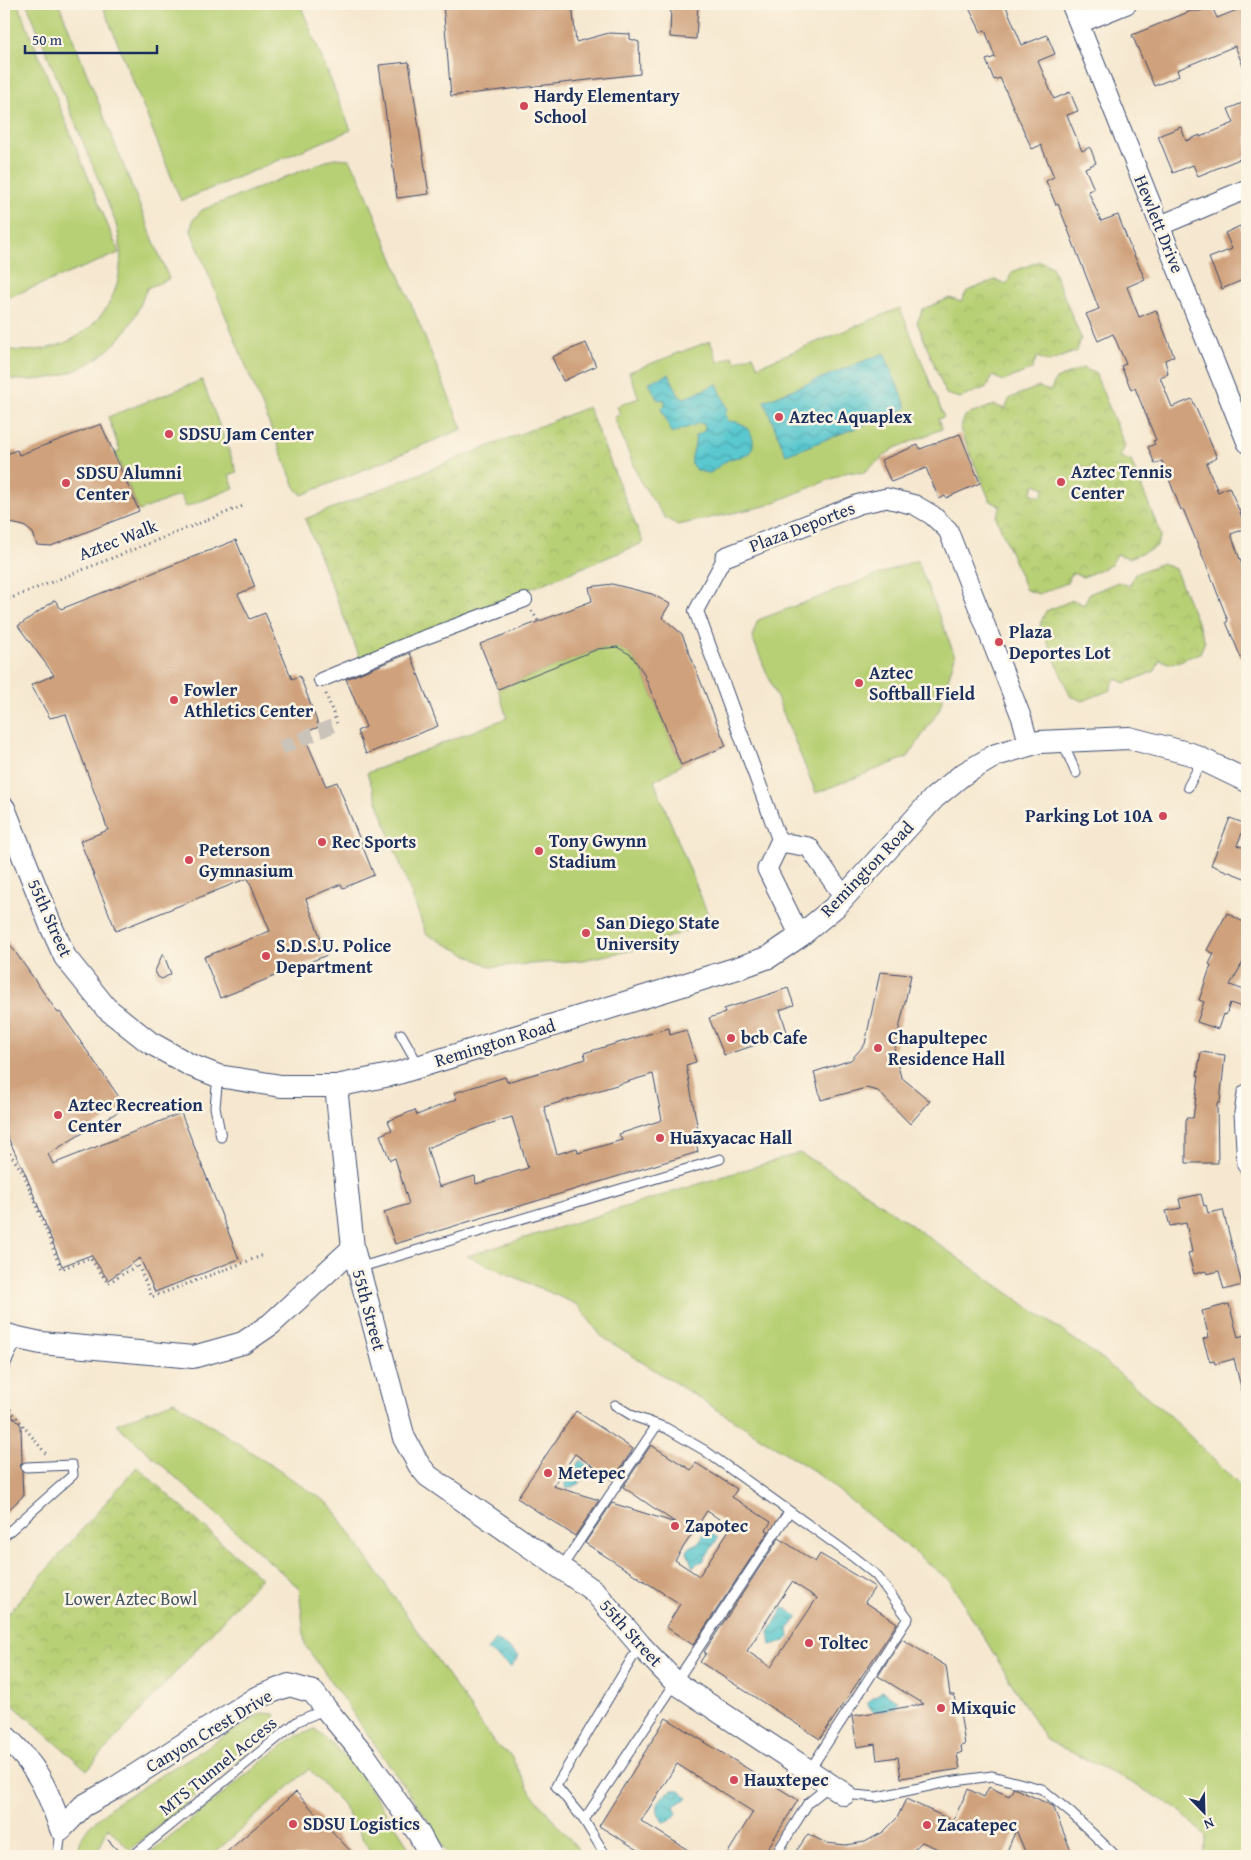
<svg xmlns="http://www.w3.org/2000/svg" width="1251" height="1860" font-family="'Gentium Book Plus',serif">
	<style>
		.green { fill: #b8d075; stroke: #6a806a }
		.park { fill: url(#park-crowns); stroke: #6a806a; fill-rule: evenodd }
		.water { fill: url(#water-waves); stroke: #3a7c96 }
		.building { fill: #cfa17b; fill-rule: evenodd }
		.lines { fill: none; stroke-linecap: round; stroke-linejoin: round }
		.pedestrian-tunnel { stroke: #cac3b9; stroke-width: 14; stroke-dasharray: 14 7; stroke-linecap: butt }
		.service-casing { stroke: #3c4b6f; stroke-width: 11 }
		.pedestrian-casing { stroke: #3c4b6f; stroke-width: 16 }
		.minor-casing { stroke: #3c4b6f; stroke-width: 21 }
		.tertiary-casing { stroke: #3c4b6f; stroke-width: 24 }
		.path { stroke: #3c4b6f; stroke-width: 3; stroke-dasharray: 1 4; stroke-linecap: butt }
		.service { stroke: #fff; stroke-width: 9 }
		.pedestrian { stroke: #fff; stroke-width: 14 }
		.minor { stroke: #fff; stroke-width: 19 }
		.tertiary { stroke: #fff; stroke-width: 22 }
		.tram { stroke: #1b2f5e; stroke-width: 1 }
		.poi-dot { fill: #d1495b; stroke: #fcf5e5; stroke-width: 2 }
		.labels { text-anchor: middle; stroke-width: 5; stroke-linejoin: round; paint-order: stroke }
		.poi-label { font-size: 18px; font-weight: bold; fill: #1b2f5e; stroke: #fcf5e5; text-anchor: start }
		.street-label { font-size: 18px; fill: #1b2f5e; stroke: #fcf5e5 }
		.park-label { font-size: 18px; fill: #425764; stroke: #fcf5e5 }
	</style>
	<defs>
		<pattern id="park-crowns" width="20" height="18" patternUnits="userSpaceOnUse" patternTransform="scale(1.25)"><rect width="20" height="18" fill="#b8d075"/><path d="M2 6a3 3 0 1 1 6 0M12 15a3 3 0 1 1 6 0" fill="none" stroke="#9eb368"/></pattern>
		<pattern id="water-waves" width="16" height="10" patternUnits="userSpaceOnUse" patternTransform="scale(1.25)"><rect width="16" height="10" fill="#5ac8cf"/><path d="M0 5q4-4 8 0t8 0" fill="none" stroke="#4aa3ab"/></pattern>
	</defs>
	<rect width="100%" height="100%" fill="#fcf5e5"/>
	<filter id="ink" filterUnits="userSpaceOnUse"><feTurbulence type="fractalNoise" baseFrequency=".02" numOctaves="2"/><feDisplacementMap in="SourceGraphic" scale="10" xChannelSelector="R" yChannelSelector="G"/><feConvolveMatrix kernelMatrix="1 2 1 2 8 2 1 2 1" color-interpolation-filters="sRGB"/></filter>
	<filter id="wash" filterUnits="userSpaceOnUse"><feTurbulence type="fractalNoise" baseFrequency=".0096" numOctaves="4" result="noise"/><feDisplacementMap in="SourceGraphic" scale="20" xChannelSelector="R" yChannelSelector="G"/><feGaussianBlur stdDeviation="1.12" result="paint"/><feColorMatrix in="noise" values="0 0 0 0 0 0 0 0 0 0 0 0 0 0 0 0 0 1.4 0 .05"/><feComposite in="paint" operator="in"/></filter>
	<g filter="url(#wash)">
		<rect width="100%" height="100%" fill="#f6e8d0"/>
		<!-- green -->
		<g class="green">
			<path d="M4,4H18L119,253L4,299Z"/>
			<path d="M27,4H59L169,279L147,288C142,300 138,312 131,323C104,366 53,387 4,378V349C83,362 139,298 115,221Z"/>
			<path d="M102,4H300L351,130L181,201Z"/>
			<path d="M334,158L349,159L358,173L462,429L302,495L295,487L191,231L193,220L202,210Z"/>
			<path d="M900,308L944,417L938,419L942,429L893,449L863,473L848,472L765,506L678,525L665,518L640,481L614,417L620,415L617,406L639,398L629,372L710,341L718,362L733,356L735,362L753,355L758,366Z"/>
			<path d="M202,380L237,472L229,475L234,488L186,507L180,495L139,511L115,453L120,451L108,417Z"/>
			<path d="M917,560L955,656L939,710L908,757L816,793L752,637L758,620Z"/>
			<path d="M617,647L631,655L643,672L681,765L654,781L711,922L633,950L583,960L491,967L426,934L367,773L507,718L498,689L598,649Z"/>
			<path d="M799,1153L844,1178L1098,1356L1169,1415L1247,1493V1856H1202L1206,1836L1178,1809L1125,1779L1045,1739L950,1581L814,1471L601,1336L578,1305L467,1256Z"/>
			<path d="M174,1401L331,1505L494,1743L511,1756L531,1793L584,1856H448L432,1826L305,1645L299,1588L116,1424Z"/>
			<path d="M262,1713L274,1714L278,1722L274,1729L130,1850L108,1827L96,1856H77L81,1839L89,1827L113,1805Z"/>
			<path d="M315,1729L347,1758L356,1769L400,1832L413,1856H373L342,1804L309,1769L211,1856H147L264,1760L293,1738Z"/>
		</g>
		<!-- park -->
		<g class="park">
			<path d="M1040,261L1052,267L1081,338L1077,351L1049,362L1037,357L1032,369L1004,381L992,376L987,387L960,398L946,394L917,322L923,309L950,298L961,302L967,291L995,280L1007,284L1012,272Z"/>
			<path d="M1083,368L1095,373L1125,446L1120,457L1131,461L1161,535L1156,547L1129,558L1117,554L1111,565L1083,577L1072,573L1067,583L1039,594L1026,590L996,517L1001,506L990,501L960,429L965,416L994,405L1005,409L1010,398L1038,387L1050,391L1056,379ZM1079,465L1090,469L1087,479L1076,475ZM1035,484L1045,488L1041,497L1031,493Z"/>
			<path d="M588,407L643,543L360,658L305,519Z"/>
			<path d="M1162,563L1175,569L1205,641L1200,653L1172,664L1160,660L1155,671L1126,683L1115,678L1110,690L1083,701L1070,696L1040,624L1046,611L1073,600L1084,605L1089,594L1118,582L1129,586L1135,574Z"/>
			<path d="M137,1467L261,1578L87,1770L4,1697V1618Z"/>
		</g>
		<!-- water -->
		<g class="water">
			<path d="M884,353L907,408L786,455L764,401Z"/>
			<path d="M669,374L679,396L685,398L717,384L728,410L725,412L728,421C732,422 736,421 740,423C751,429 758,443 749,453C744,458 740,456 734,458C724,460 718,468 710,473C678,470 698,452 695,436L703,432L705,429L704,424L700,423L672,433L661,408L665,406V400L657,399L649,382Z"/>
			<path d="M581,1460L591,1468L579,1484L567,1489L563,1478L573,1470Z"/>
			<path d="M706,1531L718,1538L703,1561L697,1563L693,1568L687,1551L690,1547L698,1543Z"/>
			<path d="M784,1607L798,1617L788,1629L789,1636L785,1641L771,1645L769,1632Z"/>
			<path d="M496,1639L519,1656L511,1667L487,1650Z"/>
			<path d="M882,1691L898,1701L896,1707L874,1713L867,1703Z"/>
			<path d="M672,1790H680L687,1798L674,1806L677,1813L672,1819L663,1822C653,1807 657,1799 672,1790Z"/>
		</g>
		<g id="blocks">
			<!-- building -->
			<g class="building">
				<path d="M443,4H572L576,42L609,33L630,34V39L639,42L640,74L451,96Z"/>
				<path d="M671,4H698L696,39L670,37Z"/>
				<path d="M967,4H1005L1022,45L1047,35L1055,54L1038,61L1054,99L1070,92L1078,111L1067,115L1082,151L1090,147L1096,163L1085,168L1094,189L1088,191L1101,221L1118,215L1129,244L1145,279L1127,287L1139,317L1156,310L1174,356L1165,360L1168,374L1160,377L1172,407L1192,399L1217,458L1206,463L1218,492L1229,487L1247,528L1231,534L1247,579V672L1226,622L1228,621L1210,574L1183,509L1181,510L1162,461L1155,464L1148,447L1155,444L1153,441L1156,440L1135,388L1131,389L1121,366L1126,364L1113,334L1098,341L1086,314L1099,309L1058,204L1056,205L1046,181L1054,177L1041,145L1032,149L1000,78L994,80L986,60L995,57L985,30L981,32Z"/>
				<path d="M1247,6V76L1235,46L1177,70L1179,76L1154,86L1132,35L1191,11H1200L1212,7L1217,18Z"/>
				<path d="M409,62L429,194L397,198L379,65Z"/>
				<path d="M1247,101V156L1198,176L1193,165L1173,173L1158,136L1181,127L1186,141L1200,135V137L1234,123L1228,109Z"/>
				<path d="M1240,226L1247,243V278L1222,289L1209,258L1232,249L1225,233Z"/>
				<path d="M586,343L596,366L563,381L552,357Z"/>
				<path d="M101,424L139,511L51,546L37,545L33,533L24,526L11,523L4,524V455L17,450L19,455Z"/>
				<path d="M960,434L980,483L946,498L945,496L939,499L926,468L891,482L881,460L918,445L920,449Z"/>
				<path d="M236,540L255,587L238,594L250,619L265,613L292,679L300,676L319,727L303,733L326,786L337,782L374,875L343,888L341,884L306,899L327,955L220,998L204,957L270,931L248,878L116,931L80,841L108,830L66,714L50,718L31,685L54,675L18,626L55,600L61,609Z"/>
				<path d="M612,584L652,594L670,604L662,617L682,634L726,746L681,765L643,672L631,655L617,647L598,649L498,689L480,644L592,601L589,587Z"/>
				<path d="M410,653L438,726L366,754L357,731L366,727L346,679Z"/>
				<path d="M1230,818L1246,824L1237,845L1247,849V879L1211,865Z"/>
				<path d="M1227,913L1247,924V955L1230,985L1247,991L1242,1007L1230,1003L1226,1015L1223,1014L1218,1029L1197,1022L1204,1002L1199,1000L1211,965L1209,964L1214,954L1207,950Z"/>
				<path d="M4,936L58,1013L60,1012L126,1107L48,1154L53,1164L181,1113L239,1259L155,1292L140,1258L108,1280L91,1255L62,1266L25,1173L4,1130Z"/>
				<path d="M163,953L171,974L162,979L158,977L155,971Z"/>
				<path d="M880,972L911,975L894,1052L901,1077L930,1101L910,1124L878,1091L866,1088L821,1100L814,1072L851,1060L865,1044Z"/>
				<path d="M788,988L794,1005L780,1010L788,1035L724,1055L709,1018L725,1013L724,1009Z"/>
				<path d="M669,1028L670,1035L686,1030L696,1062L686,1065L700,1141L696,1142L698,1152L395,1244L384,1212L409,1204L395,1158L390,1160L380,1135L392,1130L388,1121L415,1110L417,1115L457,1099L454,1093L505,1077L507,1082L586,1059L584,1053ZM653,1074L662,1120L619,1134L622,1140L578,1153L577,1148L557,1154L544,1107ZM512,1117L528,1168L476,1184L475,1176L439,1187L427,1148L482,1126Z"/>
				<path d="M1201,1052L1225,1055L1220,1103H1217L1218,1163H1186V1120L1187,1118H1193L1199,1076L1197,1075Z"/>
				<path d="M1201,1194L1204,1206L1206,1205L1208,1213L1223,1210L1242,1285L1224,1290L1219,1271L1207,1274L1206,1271L1194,1274L1188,1253L1192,1252L1186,1223L1170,1226L1166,1211L1181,1208L1179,1199Z"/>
				<path d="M1229,1304L1238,1337L1247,1334V1390L1242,1391L1234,1359L1215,1364L1214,1361L1210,1362L1203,1339L1209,1337L1202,1311Z"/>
				<path d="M4,1408L21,1425L22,1462L20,1467L22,1472L23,1496L4,1514Z"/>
				<path d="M576,1411L633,1449L613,1480L575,1454L553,1486L599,1500L575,1536L517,1498Z"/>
				<path d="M651,1445L691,1470L696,1463L737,1489L732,1497L771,1522L766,1530L769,1531L693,1645L666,1627L680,1604L585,1543L612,1503L676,1523L623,1487ZM707,1511L731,1527L699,1576L675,1560Z"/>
				<path d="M779,1538L815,1562L820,1554L875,1587L865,1602L897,1623L820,1739L700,1662L706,1653L704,1652ZM792,1582L817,1598L771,1667L747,1651Z"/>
				<path d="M902,1639L946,1666L950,1695H954L956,1706L959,1705L965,1745L961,1746L962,1752L957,1754L960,1769L901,1778L898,1757L877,1760L875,1744L857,1747L852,1716L924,1704L878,1676Z"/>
				<path d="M666,1718L798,1800L763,1856H726L753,1812L677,1764L641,1821L698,1856H648L599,1826Z"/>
				<path d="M989,1787L1009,1796L1014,1788L1053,1806L1073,1856H1027L1016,1830L1005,1856H954L922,1842L907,1856H793L808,1834L826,1843L846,1845L865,1842L883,1832L897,1818L906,1799L953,1821L968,1789L984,1797Z"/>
				<path d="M296,1792L355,1856H222Z"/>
			</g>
		</g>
	</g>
	<g filter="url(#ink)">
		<use href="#blocks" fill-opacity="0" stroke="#3c4b6f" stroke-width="1"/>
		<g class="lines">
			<!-- pedestrian-tunnel -->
			<path class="pedestrian-tunnel" d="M281,748L337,724"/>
			<!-- service casing -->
			<g class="service-casing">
				<g id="service">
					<path d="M1062,741L1076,773"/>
					<path d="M1188,787L1202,761"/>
					<path d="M401,1034L419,1066"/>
					<path d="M218,1076L215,1107L221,1137"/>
					<path d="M358,1268L720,1159"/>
					<path d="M4,1367L18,1339"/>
					<path d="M615,1405L633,1416L666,1428L704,1450L852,1556L876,1575L908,1618L809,1771"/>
					<path d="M4,1536L73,1475L72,1465L26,1467"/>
					<path d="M561,1568L657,1425"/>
					<path d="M844,1794L877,1797L948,1782L992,1776L1042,1789L1072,1814L1116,1856"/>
					<path d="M584,1820L789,1512"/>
					<path d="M134,1855L298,1721L326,1709"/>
					<path d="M58,1856L61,1830"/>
					<path d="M606,1856L584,1820L556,1786L640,1645"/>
					<path d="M775,1856L808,1803L829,1786"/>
				</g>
			</g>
			<!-- pedestrian casing -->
			<g class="pedestrian-casing">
				<g id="pedestrian">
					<path d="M725,557L696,611L780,842"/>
					<path d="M321,680L418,640L525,600"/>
				</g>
			</g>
			<!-- minor casing -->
			<g class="minor-casing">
				<g id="minor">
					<path d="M1071,4L1247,443"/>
					<path d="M1080,23L1127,4"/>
					<path d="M1159,226L1247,189"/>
					<path d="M725,557L859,504L887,498L915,505L932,515L948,530L1022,719L1029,745"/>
					<path d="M800,936L767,869L780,842L809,847L844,897"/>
					<path d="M1247,1094L1244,1113L1247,1165"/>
				</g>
			</g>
			<!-- tertiary casing -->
			<g class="tertiary-casing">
				<g id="tertiary">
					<path d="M4,808L51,926L65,957L106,1008L149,1042L190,1065L218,1076L281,1086H336L395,1074L741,967L769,957L800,936L836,906L934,798L962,775L996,755L1039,742L1129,738L1191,754L1247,781"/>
					<path d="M336,1086L353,1248L404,1438L419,1465L428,1476L594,1591L640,1645L676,1683L844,1794"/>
					<path d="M4,1334L18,1338L41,1343L193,1357L243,1343L271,1324L353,1248"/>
					<path d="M4,1735C37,1766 47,1788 61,1829L83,1806L115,1788L256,1698L289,1685L313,1692L326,1709L365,1756L419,1834L431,1856"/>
				</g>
			</g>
			<!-- path -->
			<g class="path">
				<path d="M4,601L243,506"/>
				<path d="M532,611L538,621"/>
				<path d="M326,694L337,724"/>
				<path d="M4,1145L24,1174L61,1269L90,1258L108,1283L138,1265L152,1297L264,1255"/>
				<path d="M4,1402L46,1454"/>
				<path d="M4,1423L8,1428L5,1479L4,1480"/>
			</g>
			<!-- service -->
			<use href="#service" class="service"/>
			<!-- pedestrian -->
			<use href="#pedestrian" class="pedestrian"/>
			<!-- minor -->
			<use href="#minor" class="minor"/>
			<!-- tertiary -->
			<use href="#tertiary" class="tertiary"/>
			<!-- tram -->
			<g class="tram">
				<path d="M108,1840L123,1856"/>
				<path d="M104,1853L107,1856"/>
			</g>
		</g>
	</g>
	<!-- markers -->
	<g class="poi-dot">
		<circle cx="524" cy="106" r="5"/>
		<circle cx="779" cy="417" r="5"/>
		<circle cx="169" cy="434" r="5"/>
		<circle cx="1061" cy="482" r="5"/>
		<circle cx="66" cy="483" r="5"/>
		<circle cx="999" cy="642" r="5"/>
		<circle cx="859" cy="683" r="5"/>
		<circle cx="174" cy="700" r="5"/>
		<circle cx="1163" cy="816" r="5"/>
		<circle cx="322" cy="842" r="5"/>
		<circle cx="539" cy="851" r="5"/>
		<circle cx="189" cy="860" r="5"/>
		<circle cx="586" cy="933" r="5"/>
		<circle cx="266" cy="956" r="5"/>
		<circle cx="731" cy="1038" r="5"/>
		<circle cx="878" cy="1048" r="5"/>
		<circle cx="58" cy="1115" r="5"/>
		<circle cx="660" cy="1138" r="5"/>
		<circle cx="548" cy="1473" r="5"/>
		<circle cx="675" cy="1526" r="5"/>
		<circle cx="809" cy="1643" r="5"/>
		<circle cx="941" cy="1708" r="5"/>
		<circle cx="734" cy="1780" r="5"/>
		<circle cx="293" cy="1824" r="5"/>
		<circle cx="927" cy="1825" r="5"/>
	</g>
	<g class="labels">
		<!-- poi labels -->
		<g class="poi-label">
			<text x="534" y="102">Hardy Elementary<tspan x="534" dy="21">School</tspan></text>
			<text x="789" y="423">Aztec Aquaplex</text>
			<text x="179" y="440">SDSU Jam Center</text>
			<text x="1071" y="478">Aztec Tennis<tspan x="1071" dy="21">Center</tspan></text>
			<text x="76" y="479">SDSU Alumni<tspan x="76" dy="21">Center</tspan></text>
			<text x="1009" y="638">Plaza<tspan x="1009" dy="21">Deportes Lot</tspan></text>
			<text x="869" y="679">Aztec<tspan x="869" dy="21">Softball Field</tspan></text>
			<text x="184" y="696">Fowler<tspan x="184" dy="21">Athletics Center</tspan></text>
			<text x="1153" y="822" text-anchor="end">Parking Lot 10A</text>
			<text x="549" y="847">Tony Gwynn<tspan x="549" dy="21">Stadium</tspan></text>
			<text x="332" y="848">Rec Sports</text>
			<text x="199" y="856">Peterson<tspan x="199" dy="21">Gymnasium</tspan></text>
			<text x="596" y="929">San Diego State<tspan x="596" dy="21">University</tspan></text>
			<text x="276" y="952">S.D.S.U. Police<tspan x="276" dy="21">Department</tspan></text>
			<text x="741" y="1044">bcb Cafe</text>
			<text x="888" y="1044">Chapultepec<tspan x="888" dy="21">Residence Hall</tspan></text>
			<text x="68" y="1111">Aztec Recreation<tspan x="68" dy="21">Center</tspan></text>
			<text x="670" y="1144">Huāxyacac Hall</text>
			<text x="558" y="1479">Metepec</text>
			<text x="685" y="1532">Zapotec</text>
			<text x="819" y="1649">Toltec</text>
			<text x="951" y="1714">Mixquic</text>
			<text x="744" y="1786">Hauxtepec</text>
			<text x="303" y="1830">SDSU Logistics</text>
			<text x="937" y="1831">Zacatepec</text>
		</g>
		<!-- street labels -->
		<g class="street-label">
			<text transform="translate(1159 224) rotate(68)" y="6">Hewlett Drive</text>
			<text transform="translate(802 527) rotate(-21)" y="6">Plaza Deportes</text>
			<text transform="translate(118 540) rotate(-21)" y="6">Aztec Walk</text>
			<text transform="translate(867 869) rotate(-46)" y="6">Remington Road</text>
			<text transform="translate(50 918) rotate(66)" y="6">55th Street</text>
			<text transform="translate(495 1043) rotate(-17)" y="6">Remington Road</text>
			<text transform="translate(369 1310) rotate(75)" y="6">55th Street</text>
			<text transform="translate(631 1633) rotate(48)" y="6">55th Street</text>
			<text transform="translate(209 1731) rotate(-31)" y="6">Canyon Crest Drive</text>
			<text transform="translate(218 1766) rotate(-39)" y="6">MTS Tunnel Access</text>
		</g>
		<!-- park labels -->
		<g class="park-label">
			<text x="131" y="1605">Lower Aztec Bowl</text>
		</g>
	</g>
	<!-- margin -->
	<rect width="1251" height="1860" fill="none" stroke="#fcf5e5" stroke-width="20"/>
	<!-- north arrow -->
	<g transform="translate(1204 1812) rotate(157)" stroke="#fcf5e5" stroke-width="4" paint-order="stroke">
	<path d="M0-4L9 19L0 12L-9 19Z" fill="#1b2f5e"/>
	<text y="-8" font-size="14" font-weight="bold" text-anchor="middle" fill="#1b2f5e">N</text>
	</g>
	<!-- scale -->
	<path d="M25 45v8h132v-8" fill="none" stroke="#1b2f5e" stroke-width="2.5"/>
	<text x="32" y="45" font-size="15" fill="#1b2f5e" stroke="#fcf5e5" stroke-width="4" paint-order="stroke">50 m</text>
</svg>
